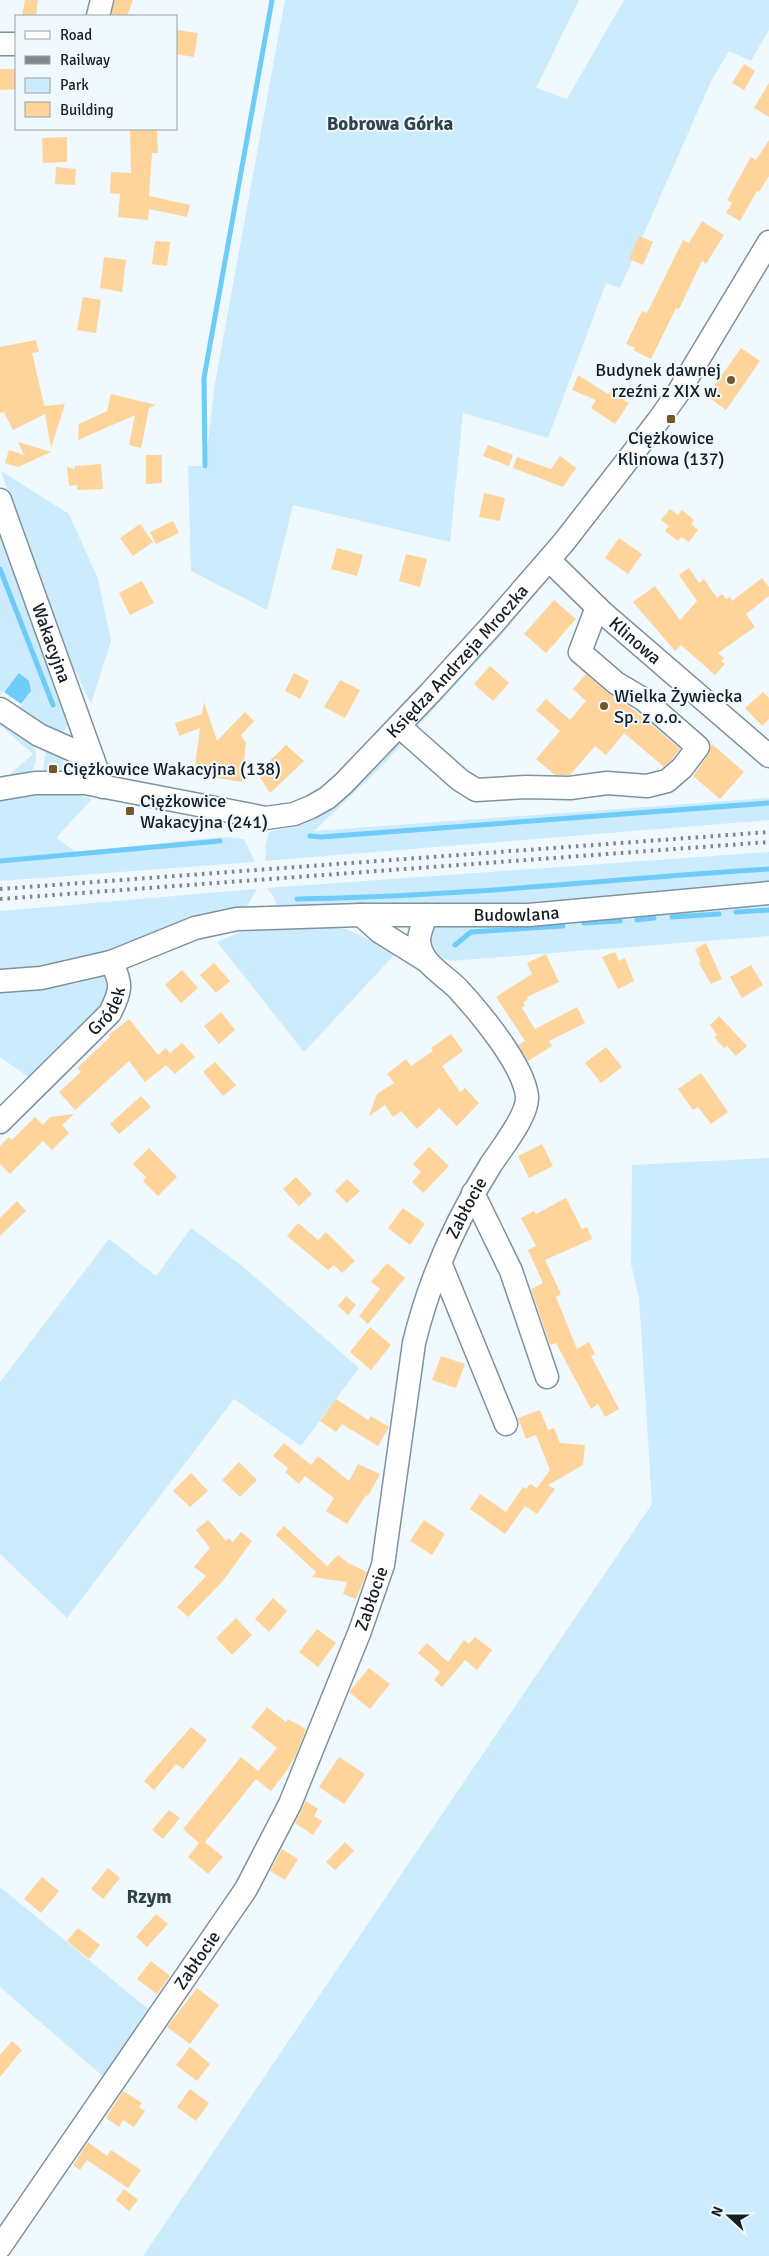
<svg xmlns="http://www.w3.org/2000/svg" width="769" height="2256" font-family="Signika,sans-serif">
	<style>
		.green { fill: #ccecfd }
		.water { fill: #6fccf9 }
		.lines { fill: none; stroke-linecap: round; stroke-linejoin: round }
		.stream { stroke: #6fccf9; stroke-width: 5 }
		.building { fill: #fed49b }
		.minor-casing { stroke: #7e939e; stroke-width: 25 }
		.minor { stroke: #fff; stroke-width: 22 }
		.rail { stroke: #80888d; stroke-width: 4; stroke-dasharray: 2.5 5; stroke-linecap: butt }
		.poi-dot { fill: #75572b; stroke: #f0f9fe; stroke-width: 2 }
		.labels { text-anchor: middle; stroke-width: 4; stroke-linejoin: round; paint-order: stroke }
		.poi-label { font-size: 18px; fill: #161e23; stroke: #f0f9fe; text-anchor: start }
		.street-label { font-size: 18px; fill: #161e23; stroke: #f0f9fe }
		.neighbourhood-label { font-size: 19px; font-weight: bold; fill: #31444e; stroke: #f0f9fe }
	</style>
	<rect width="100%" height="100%" fill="#f0f9fe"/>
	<!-- green -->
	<g class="green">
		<path d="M285,0H579L536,88L567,99L624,0H769V30L751,61L729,51L711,81L620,288L606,283L548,438L463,413L450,542L293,505L267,610L191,571L188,466H205L215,383Z"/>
		<path d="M1,471L69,514L98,579L111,641L91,704L61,641Z"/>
		<path d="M0,531L71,721L59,738L16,712L31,691L19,674L0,695Z"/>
		<path d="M508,619L512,623L383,765L314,831L769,798V820L265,861L266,844L269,832L298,825L317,815Z"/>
		<path d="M0,715C13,726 39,741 36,760C34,776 22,775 9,775L33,754L0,725Z"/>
		<path d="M46,745L64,753L63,772H43Z"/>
		<path d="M47,793L78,795L92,799L56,838L76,852L222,837L244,839L255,862L0,881V798Z"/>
		<path d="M769,852V885L603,898L448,907L276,906L275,899L267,888Z"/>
		<path d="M257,889L244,911L163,929L104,952L70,963L0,973V911Z"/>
		<path d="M741,903L751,908L769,906V936L451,961L437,956L428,945L431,931L441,923Z"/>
		<path d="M321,926L346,929L397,952L304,1052L217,942L240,932Z"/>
		<path d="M103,975L111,985L107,998L33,1080L0,1057V990L77,984L85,978Z"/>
		<path d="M769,1158V2256H143L652,1504L639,1298L631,1264L632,1165Z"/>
		<path d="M191,1228L241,1265L359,1368L301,1446L234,1399L67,1618L0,1554V1382L109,1239L156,1276Z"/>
		<path d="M0,1887L153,2013L106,2079L0,1987Z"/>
	</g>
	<!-- water -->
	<path class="water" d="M19,673L29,681L31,691L21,704L4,692Z"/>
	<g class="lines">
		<!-- stream -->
		<g class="stream">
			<path d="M205,466L204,378L272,0"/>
			<path d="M0,569L53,705"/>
			<path d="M310,836L321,837L769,803"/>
			<path d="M0,861L220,841"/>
			<path d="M297,899C455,897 611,879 769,869"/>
			<path d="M736,912L769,910"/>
			<path d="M672,917L719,914"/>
			<path d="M637,920L654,918"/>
			<path d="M584,923L620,921"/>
			<path d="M455,945L471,932L563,926"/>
		</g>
	</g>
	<!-- building -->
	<g class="building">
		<path d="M25,0H38L36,16H22Z"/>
		<path d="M115,0H133L127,16H111Z"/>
		<path d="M176,30L198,33L194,57L176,54Z"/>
		<path d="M744,64L755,71L744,90L732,83Z"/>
		<path d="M0,69H16V89L0,90Z"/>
		<path d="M769,83V117L754,108Z"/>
		<path d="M130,129H157L158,153H152L149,196L190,205L187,217L149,209L148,220L118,217L120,194L110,193L111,172L131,173Z"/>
		<path d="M67,137V162L43,163L42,138Z"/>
		<path d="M769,140V176L759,192L757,191L740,221L726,213L732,203L727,200L751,157L756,160Z"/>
		<path d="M56,167L76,169L75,185L55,184Z"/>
		<path d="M702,221L724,235L706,264L702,261L679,309L676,308L651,359L633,350L635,348L626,344L642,311L647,313L683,240L689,243Z"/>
		<path d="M639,236L653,242L643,265L629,259Z"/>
		<path d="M155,241L170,242L167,266L152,264Z"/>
		<path d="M104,257L126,260L122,292L100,288Z"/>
		<path d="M83,297L101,300L96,333L77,330Z"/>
		<path d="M36,340L39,352L32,353L45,409L44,406L65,404L51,448L45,414L13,430L4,412L0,413V347Z"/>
		<path d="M741,348L760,361L726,410L707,396Z"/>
		<path d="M578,375L608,394L610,392L629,403L615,424L591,408L596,400L572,390Z"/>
		<path d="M111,394L156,405L149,408L141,448L129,445L135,415L78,440L79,424L107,411Z"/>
		<path d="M18,442L51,452L18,467L5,463L9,450L24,455Z"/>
		<path d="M488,445L513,455L509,466L483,456Z"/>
		<path d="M146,455H162V483L146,484Z"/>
		<path d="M560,456L576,468L563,487L513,468L517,457L551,469Z"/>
		<path d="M101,464L103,489L77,490V485L69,486L67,467L75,469V466Z"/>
		<path d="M484,493L505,498L500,521L479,517Z"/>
		<path d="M670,509L678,515L682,510L694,520L691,524L698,530L689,542L681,537L678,541L665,531L669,526L661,520Z"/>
		<path d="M173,521L179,533L156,544L150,532Z"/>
		<path d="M140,524L153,542L133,556L120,538Z"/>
		<path d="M619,538L642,554L628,574L605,558Z"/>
		<path d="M337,548L363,555L357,576L331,569Z"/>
		<path d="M406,554L427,559L420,587L399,581Z"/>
		<path d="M689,568L699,583L704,579L717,598L722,594L726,599L730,597L732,601L762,578L769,587V596L746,614L755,627L718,653L724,658L721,661L725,664L715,675L681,645L675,651L633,602L655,586L680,620L697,601L679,575Z"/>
		<path d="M142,581L154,603L130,615L119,593Z"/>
		<path d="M554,600L576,619L546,653L524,634Z"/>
		<path d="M490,666L509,683L493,701L474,684Z"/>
		<path d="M294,673L309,681L300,699L285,691Z"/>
		<path d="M586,674L608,693L633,709L680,749L672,759L664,767L624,733L606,755L595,746L570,775H555L536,759L560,731L536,710L546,699L570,720L586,701L573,689Z"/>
		<path d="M340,680L360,690L345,718L324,707Z"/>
		<path d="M763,692L769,698V719L762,726L745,708Z"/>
		<path d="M204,702L217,741L245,712L254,721L241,735L246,743L242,782L194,774L200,728L179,736L175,723L202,714Z"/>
		<path d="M712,744L744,772L720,799L693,776L708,755Z"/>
		<path d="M286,745L304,761L270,793L257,773Z"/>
		<path d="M706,943L722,979L711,984L699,963L701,962L695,949Z"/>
		<path d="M615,952L619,961L625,958L634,981L618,989L602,957Z"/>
		<path d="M546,954L559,982L527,997L528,999L523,1003L525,1005L522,1008L535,1029L577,1007L585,1023L549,1041L552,1046L528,1061L518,1045L525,1041L496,997L532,974L527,963Z"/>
		<path d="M214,963L230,981L216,993L200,975Z"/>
		<path d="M751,965L763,985L742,998L730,977Z"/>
		<path d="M182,970L198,988L181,1003L165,985Z"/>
		<path d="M221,1012L235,1030L219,1044L204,1026Z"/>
		<path d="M719,1016L747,1046L736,1056L727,1046L724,1048L714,1037L717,1035L710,1025Z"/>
		<path d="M129,1019L158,1055L166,1048L170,1053L182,1043L195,1057L175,1074L166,1065L145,1082L129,1061L75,1110L59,1092L81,1072L77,1068L110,1037L109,1035Z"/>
		<path d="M451,1034L463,1051L442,1066L460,1092L465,1088L479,1103L457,1126L439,1108L417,1129L401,1111L393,1117L385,1105L369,1116L377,1094L394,1083L387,1074L406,1059L411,1066L433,1051L431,1048Z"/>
		<path d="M606,1047L622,1067L601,1083L585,1063Z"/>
		<path d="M215,1062L236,1085L223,1096L203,1072Z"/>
		<path d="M701,1073L728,1112L711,1124L698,1107L693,1110L678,1089Z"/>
		<path d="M141,1096L151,1107L119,1134L110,1124Z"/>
		<path d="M74,1114L62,1125L69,1133L52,1150L43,1141L10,1174L0,1164V1146L9,1137L12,1140L35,1117L43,1125L50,1117Z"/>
		<path d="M542,1144L553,1166L529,1178L518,1156Z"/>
		<path d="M429,1147L449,1166L423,1193L412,1182L421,1172L413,1164Z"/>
		<path d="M149,1148L177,1177L158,1196L143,1181L146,1177L133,1164Z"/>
		<path d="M296,1177L312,1194L299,1206L283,1189Z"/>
		<path d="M347,1179L360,1191L347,1203L335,1191Z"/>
		<path d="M566,1198L582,1229L587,1227L592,1239L545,1260L561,1294L556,1297L577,1349L589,1342L595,1354L591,1356L619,1409L605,1417L598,1404L591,1409L556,1343L550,1345L531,1289L543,1283L528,1250L536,1246L521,1218L534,1211L536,1214Z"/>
		<path d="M17,1201L26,1211L0,1236V1218Z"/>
		<path d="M403,1208L425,1224L410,1245L388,1228Z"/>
		<path d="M298,1223L318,1240L326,1232L355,1261L342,1273L334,1265L328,1270L287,1236Z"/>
		<path d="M387,1263L405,1278L368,1324L359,1316L380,1289L371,1282Z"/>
		<path d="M346,1296L356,1305L348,1315L338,1306Z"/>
		<path d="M370,1327L391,1345L371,1370L350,1352Z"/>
		<path d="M441,1356L465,1364L456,1388L432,1380Z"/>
		<path d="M336,1399L368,1420L371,1416L389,1427L378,1446L342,1424L336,1432L320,1421Z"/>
		<path d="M540,1410L548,1430L554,1428L560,1443L585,1445L583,1465L548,1485L555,1489L537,1514L525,1506L505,1534L470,1509L480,1494L506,1512L523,1487L526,1489L530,1484L537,1488L550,1470L536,1435L526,1439L518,1418Z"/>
		<path d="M284,1443L311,1465L318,1456L349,1481L358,1464L380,1474L368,1496L366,1495L347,1524L326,1511L334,1498L305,1476L299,1484L285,1472L288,1468L273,1456Z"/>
		<path d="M239,1462L257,1480L240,1497L222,1480Z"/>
		<path d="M191,1473L208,1491L190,1507L173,1491Z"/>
		<path d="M208,1520L226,1541L228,1538L233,1542L241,1532L252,1541L222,1582L188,1617L177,1607L206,1576L194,1567L210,1548L196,1530Z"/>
		<path d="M424,1520L445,1534L432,1555L410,1541Z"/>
		<path d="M284,1526L327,1566L338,1555L348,1563L367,1572L356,1599L343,1594L347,1582L312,1577L316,1572L276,1535Z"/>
		<path d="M273,1598L287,1611L269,1632L255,1619Z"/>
		<path d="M236,1618L252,1635L232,1655L216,1638Z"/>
		<path d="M317,1629L336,1643L318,1667L299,1652Z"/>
		<path d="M475,1637L492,1650L477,1670L465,1660L442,1687L434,1680L440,1672L418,1653L427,1643L448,1662L464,1640L469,1644Z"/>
		<path d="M369,1668L390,1684L370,1709L349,1692Z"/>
		<path d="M267,1707L286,1722L288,1719L306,1729L296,1755L285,1773L271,1791L256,1779L205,1842L223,1857L208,1874L188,1857L199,1843L183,1829L241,1757L258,1771L277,1748L251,1727Z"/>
		<path d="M191,1727L207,1740L183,1769L176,1764L154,1790L144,1781Z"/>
		<path d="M339,1757L365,1774L344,1804L319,1787Z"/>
		<path d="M306,1801L318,1809L314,1816L322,1821L313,1835L295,1823Z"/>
		<path d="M169,1810L180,1818L163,1839L152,1830Z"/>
		<path d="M345,1842L354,1851L335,1870L326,1862Z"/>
		<path d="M282,1849L298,1859L285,1880L270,1871Z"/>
		<path d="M108,1868L120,1878L103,1899L91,1889Z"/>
		<path d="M42,1877L59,1891L41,1913L24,1899Z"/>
		<path d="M156,1914L168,1924L147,1947L136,1937Z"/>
		<path d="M78,1928L100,1945L89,1959L67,1941Z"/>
		<path d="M151,1961L170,1976L157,1994L137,1979Z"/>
		<path d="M197,1988L219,2005L190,2044L167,2027Z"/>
		<path d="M12,2041L22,2050L0,2077V2055Z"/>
		<path d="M190,2047L210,2064L197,2081L176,2065Z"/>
		<path d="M190,2089L209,2103L196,2121L177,2107Z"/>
		<path d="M123,2091L142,2103L139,2107L145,2111L134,2127L123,2120L119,2127L106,2118Z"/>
		<path d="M88,2142L107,2156L111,2150L141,2170L128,2188L87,2160L80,2170L73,2165Z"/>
		<path d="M124,2189L138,2200L129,2211L116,2200Z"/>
	</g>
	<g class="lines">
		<!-- minor casing -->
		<g class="minor-casing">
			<g id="minor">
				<path d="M98,16L102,0"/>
				<path d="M0,44H16"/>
				<path id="s1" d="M0,500L103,787"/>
				<path id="s2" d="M549,560L602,612L769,756"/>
				<path d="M0,709L39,735L93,759"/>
				<path d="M399,726L460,780L476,790L526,787L570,788L607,783L647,786L667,781L682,768L698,747L643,699L616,683L580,652L597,607"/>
				<path id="s3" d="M0,789L35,783H85L266,818L294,814L311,807L327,798L343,784L430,693L492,625L564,542L658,421L678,393L769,242"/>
				<path d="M361,915L380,932L425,960"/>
				<path id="s4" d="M0,981L41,978L111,962L195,928L237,919L361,915H529L769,893"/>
				<path id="s5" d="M0,1122L110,1013C121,991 123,984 111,962"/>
				<path d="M473,1193L511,1271L547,1377"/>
				<path d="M441,1265L506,1424"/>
				<path id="s6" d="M0,2247L246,1889L290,1804L360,1631L383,1565L414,1343C429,1281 456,1220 490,1166C500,1150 529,1115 527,1096C523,1064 480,1013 458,989C444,974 420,964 419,940C419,933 424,922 426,915"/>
			</g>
		</g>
		<!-- minor -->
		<use href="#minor" class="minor"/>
		<!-- rail -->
		<g class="rail">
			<path d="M0,889L769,832"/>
			<path d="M0,899L769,842"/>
		</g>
	</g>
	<!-- markers -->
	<g class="poi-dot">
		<circle cx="731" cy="380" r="5"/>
		<rect x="666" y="414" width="10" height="10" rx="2.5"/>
		<circle cx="604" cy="706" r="5"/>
		<rect x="48" y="764" width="10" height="10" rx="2.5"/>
		<rect x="125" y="806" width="10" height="10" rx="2.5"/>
	</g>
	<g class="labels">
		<!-- poi labels -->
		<g class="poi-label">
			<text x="721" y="376" text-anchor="end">Budynek dawnej<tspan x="721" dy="21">rzeźni z XIX w.</tspan></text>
			<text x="671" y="444" text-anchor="middle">Ciężkowice<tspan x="671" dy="21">Klinowa (137)</tspan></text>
			<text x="614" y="702">Wielka Żywiecka<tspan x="614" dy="21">Sp. z o.o.</tspan></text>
			<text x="63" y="775">Ciężkowice Wakacyjna (138)</text>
			<text x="140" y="807">Ciężkowice<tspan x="140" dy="21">Wakacyjna (241)</tspan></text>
		</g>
		<!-- street labels -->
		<g class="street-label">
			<text dy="6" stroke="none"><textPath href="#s2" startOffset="118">Klinowa</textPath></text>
			<text dy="6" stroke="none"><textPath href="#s1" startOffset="152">Wakacyjna</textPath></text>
			<text dy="6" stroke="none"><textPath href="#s3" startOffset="524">Księdza Andrzeja Mroczka</textPath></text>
			<text dy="6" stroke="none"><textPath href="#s4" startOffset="526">Budowlana</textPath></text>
			<text dy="6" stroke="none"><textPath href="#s5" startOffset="155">Gródek</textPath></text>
			<text dy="6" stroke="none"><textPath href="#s6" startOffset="1156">Zabłocie</textPath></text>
			<text dy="6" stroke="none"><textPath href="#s6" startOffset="751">Zabłocie</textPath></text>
			<text dy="6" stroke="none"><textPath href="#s6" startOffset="348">Zabłocie</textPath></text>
		</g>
		<!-- neighbourhood labels -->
		<g class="neighbourhood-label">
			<text x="390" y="130">Bobrowa Górka</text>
			<text x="149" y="1903">Rzym</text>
		</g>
	</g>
	<!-- legend -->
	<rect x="15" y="15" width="162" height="115" fill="#f0f9fe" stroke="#99a1a6"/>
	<rect x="25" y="31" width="25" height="8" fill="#ffffff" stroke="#99a1a6"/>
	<text x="60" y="40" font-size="15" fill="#161e23">Road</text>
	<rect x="25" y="56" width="25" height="8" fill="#80888d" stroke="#99a1a6"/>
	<text x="60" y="65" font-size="15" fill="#161e23">Railway</text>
	<rect x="25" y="78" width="25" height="15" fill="#ccecfd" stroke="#99a1a6"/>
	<text x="60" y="90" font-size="15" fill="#161e23">Park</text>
	<rect x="25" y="102" width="25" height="15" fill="#fed49b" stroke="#99a1a6"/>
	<text x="60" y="115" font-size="15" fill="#161e23">Building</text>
	<!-- north arrow -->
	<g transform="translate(729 2216) rotate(291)" stroke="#f0f9fe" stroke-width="4" paint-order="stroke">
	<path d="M0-4L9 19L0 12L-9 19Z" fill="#161e23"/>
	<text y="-8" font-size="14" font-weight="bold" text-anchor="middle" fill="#161e23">N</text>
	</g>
</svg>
